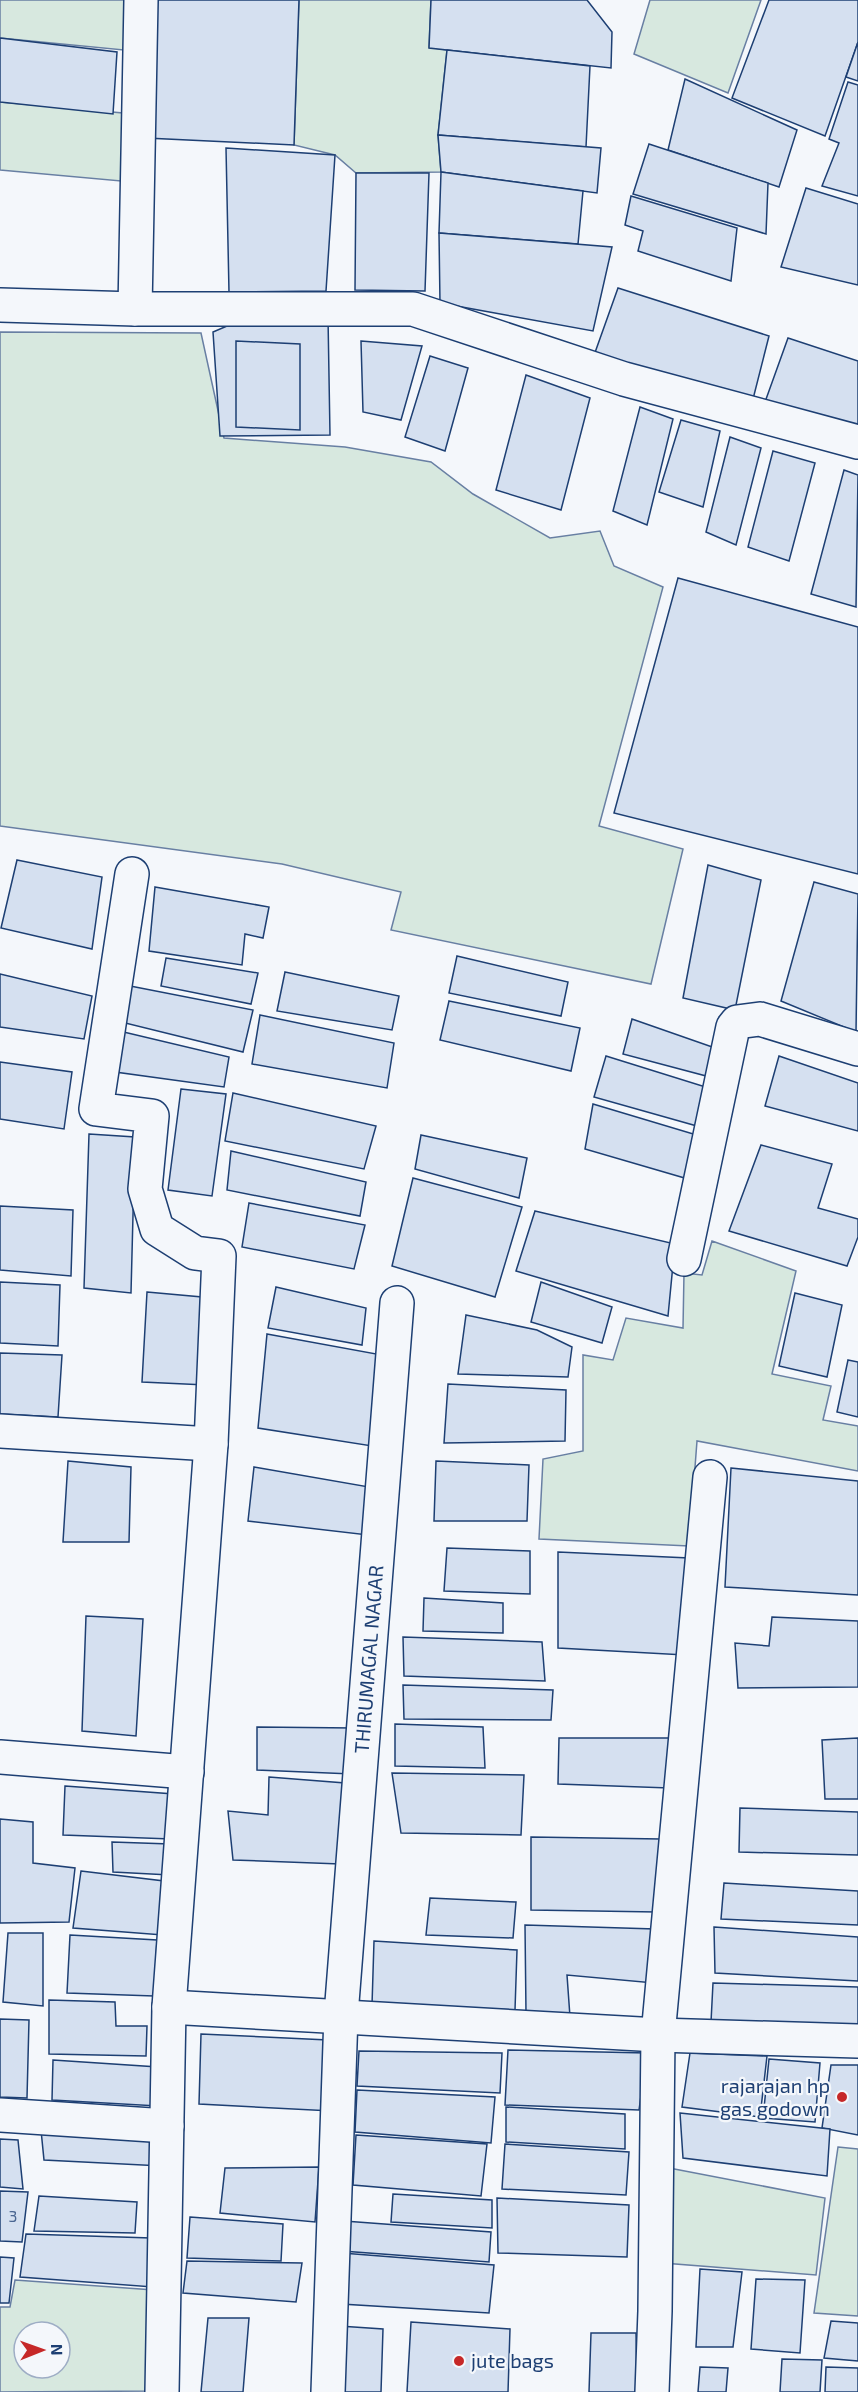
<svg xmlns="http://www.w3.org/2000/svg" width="858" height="2392" font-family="'Exo 2',sans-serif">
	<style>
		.green { fill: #d7e8df; stroke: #687fa3; stroke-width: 1.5; fill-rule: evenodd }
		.building { fill: #d5e0f0; stroke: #1d3f73; stroke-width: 1.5 }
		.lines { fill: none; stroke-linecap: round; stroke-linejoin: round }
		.minor-casing { stroke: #1d3f73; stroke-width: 36 }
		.minor { stroke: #f4f7fb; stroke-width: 33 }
		.poi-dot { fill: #c62828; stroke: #f4f7fb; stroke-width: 2 }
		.labels { text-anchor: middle; stroke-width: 4.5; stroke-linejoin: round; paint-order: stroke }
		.number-label { font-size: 16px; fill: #4b6792 }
		.street-label { font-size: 20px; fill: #1d3f73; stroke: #f4f7fb }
		.poi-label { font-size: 20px; fill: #1d3f73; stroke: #f4f7fb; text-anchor: end }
	</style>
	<rect width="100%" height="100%" fill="#f4f7fb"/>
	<!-- green -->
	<g class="green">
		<path d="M0,0H135L134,51L0,38Z"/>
		<path d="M299,0H431L429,47L447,50L438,135L441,172L356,173L335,155L294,145Z"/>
		<path d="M650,0H761L728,93L634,54Z"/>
		<path d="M0,102L134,114L132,182L0,170Z"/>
		<path d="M0,332L201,333L224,438L345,447L431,462L473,494L550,538L600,531L614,566L663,587L599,826L683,849L651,984L391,930L401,892L282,864L0,826Z"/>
		<path d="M712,1241L796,1271L772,1374L831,1386L823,1420L858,1426V1471L697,1441L689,1546L539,1539L543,1459L583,1451V1355L613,1360L626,1318L683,1328L684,1273L702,1275Z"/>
		<path d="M838,2147L858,2149V2316L814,2313Z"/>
		<path d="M664,2167L825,2198L816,2275L663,2263Z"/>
		<path d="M15,2280L154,2290L155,2391L0,2392V2307H10ZM24,2332H60V2368H24Z"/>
	</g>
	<!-- building -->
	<g class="building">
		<path d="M153,0H299L294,145L146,138Z"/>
		<path d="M431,0H587L612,32L611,68L429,48Z"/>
		<path d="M769,0H858V42L825,136L732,98Z"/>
		<path d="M0,38L117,52L113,114L0,102Z"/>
		<path d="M858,42V81L846,77Z"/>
		<path d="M447,50L590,66L586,147L438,135Z"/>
		<path d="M685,79L797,130L779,187L668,150Z"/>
		<path d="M848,82L858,85V196L822,186L839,143L829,139Z"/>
		<path d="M438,135L601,148L597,193L441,172Z"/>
		<path d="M649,144L768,183L766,234L633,194Z"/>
		<path d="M226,148L335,155L326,291L229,292Z"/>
		<path d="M441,172L583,191L578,244L439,233Z"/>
		<path d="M356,173H429L425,291L355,290Z"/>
		<path d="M806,188L858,204V285L781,267Z"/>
		<path d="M631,196L737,228L731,281L638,251L643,231L625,225Z"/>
		<path d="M439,233L612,247L593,331L440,303Z"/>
		<path d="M618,288L769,336L752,403L592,361Z"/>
		<path d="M248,317H328L330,435L220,436L213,332Z"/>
		<path d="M788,338L858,361V432L765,402Z"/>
		<path d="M236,341L300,344V430L236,427Z"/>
		<path d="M361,341L422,346L401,420L363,412Z"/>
		<path d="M430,356L468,368L445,451L405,437Z"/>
		<path d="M526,375L590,398L561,510L496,490Z"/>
		<path d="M640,407L673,419L647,525L613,511Z"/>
		<path d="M681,420L720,431L703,507L659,492Z"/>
		<path d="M730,437L761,448L736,545L706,532Z"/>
		<path d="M773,451L815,463L789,561L748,547Z"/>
		<path d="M844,470L858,475L856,607L811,594Z"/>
		<path d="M678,578L858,627V874L614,813Z"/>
		<path d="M17,860L102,877L92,949L1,928Z"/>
		<path d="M708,865L761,880L735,1010L683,998Z"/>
		<path d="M814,882L858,894L856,1032L781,1001Z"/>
		<path d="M155,887L269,907L263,938L245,934L242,965L149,951Z"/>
		<path d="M457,956L568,982L561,1016L449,993Z"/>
		<path d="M166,958L258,973L251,1004L161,986Z"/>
		<path d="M285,972L399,996L392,1030L277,1011Z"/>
		<path d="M0,974L92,996L84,1039L0,1027Z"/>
		<path d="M120,984L253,1010L243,1052L113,1020Z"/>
		<path d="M449,1001L580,1028L571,1071L440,1040Z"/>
		<path d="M260,1015L394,1043L387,1088L252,1064Z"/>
		<path d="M632,1019L718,1049L710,1077L623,1054Z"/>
		<path d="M111,1029L229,1057L224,1087L108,1071Z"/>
		<path d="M606,1056L712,1089L704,1128L594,1097Z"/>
		<path d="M779,1056L858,1083V1131L765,1106Z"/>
		<path d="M0,1062L72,1072L64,1129L0,1119Z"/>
		<path d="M181,1089L226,1094L212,1196L168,1190Z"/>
		<path d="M233,1093L376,1126L364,1169L225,1141Z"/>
		<path d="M593,1104L700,1136L688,1179L585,1149Z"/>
		<path d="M89,1134L135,1137L131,1293L84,1288Z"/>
		<path d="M421,1135L527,1158L519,1198L415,1169Z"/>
		<path d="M761,1145L832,1164L818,1208L858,1219V1237L847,1266L729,1231Z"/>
		<path d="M231,1151L366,1182L360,1216L227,1190Z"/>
		<path d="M413,1178L522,1207L495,1297L392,1266Z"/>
		<path d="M249,1203L365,1225L354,1269L242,1247Z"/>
		<path d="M0,1206L73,1210L71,1276L0,1270Z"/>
		<path d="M535,1211L675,1244L668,1316L516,1271Z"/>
		<path d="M0,1282L60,1285L58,1346L0,1343Z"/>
		<path d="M541,1282L612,1307L602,1343L531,1322Z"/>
		<path d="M276,1287L366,1308L362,1345L268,1328Z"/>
		<path d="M147,1292L213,1298L206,1385L142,1382Z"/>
		<path d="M795,1293L842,1305L827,1377L779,1366Z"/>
		<path d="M466,1315L537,1330L572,1347L568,1377L458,1374Z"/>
		<path d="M267,1334L382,1355L372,1446L258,1428Z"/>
		<path d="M0,1353L62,1355L58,1417L0,1414Z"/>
		<path d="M848,1360L858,1362V1417L837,1412Z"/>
		<path d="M448,1384L566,1390L565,1441L444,1443Z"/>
		<path d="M68,1461L131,1467L129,1542H63Z"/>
		<path d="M436,1461L529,1465L527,1521H434Z"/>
		<path d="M254,1467L375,1488L368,1535L248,1521Z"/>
		<path d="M731,1468L858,1481V1595L725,1587Z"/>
		<path d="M447,1548L530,1551V1594L444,1591Z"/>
		<path d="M558,1552L689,1558L685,1655L558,1648Z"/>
		<path d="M424,1598L503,1603V1633L423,1631Z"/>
		<path d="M86,1616L143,1619L136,1736L82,1731Z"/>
		<path d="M772,1617L858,1621V1687L738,1688L735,1643L769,1646Z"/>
		<path d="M403,1637L542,1642L545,1681L404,1676Z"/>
		<path d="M403,1685L553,1690L551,1720L404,1719Z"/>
		<path d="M395,1724L483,1727L485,1768L395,1766Z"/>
		<path d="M257,1727L354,1728L352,1774L257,1770Z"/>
		<path d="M559,1738H670L669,1788L558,1784Z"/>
		<path d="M858,1738V1799H825L822,1740Z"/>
		<path d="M392,1773L524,1775L521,1835L401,1833Z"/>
		<path d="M269,1777L345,1783L340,1864L233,1860L228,1811L268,1815Z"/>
		<path d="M65,1786L174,1794L171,1839L63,1835Z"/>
		<path d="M740,1808L858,1812V1855L739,1852Z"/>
		<path d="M0,1819L33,1822V1863L75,1868L69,1922L0,1923Z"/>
		<path d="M531,1837L661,1839L657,1912L531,1910Z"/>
		<path d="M112,1842L170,1844V1875L113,1872Z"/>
		<path d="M81,1871L164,1881L163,1935L73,1928Z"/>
		<path d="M724,1883L858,1891V1925L721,1919Z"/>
		<path d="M430,1898L516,1902L513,1938L426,1935Z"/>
		<path d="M525,1925L655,1929L654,1983L567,1975L570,2017L526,2013Z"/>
		<path d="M714,1927L858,1937V1981L715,1973Z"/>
		<path d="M8,1933H43V2006L3,2002Z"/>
		<path d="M70,1935L157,1940L154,1996L67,1993Z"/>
		<path d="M374,1941L517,1950L515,2010L372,2005Z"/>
		<path d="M713,1983L858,1987V2028L711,2022Z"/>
		<path d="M49,2000L115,2002L116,2026H147L146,2056L49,2054Z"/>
		<path d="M0,2019L29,2020L27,2098L0,2097Z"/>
		<path d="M201,2034L328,2040L332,2111L199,2104Z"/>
		<path d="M508,2050L647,2053L639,2110L505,2105Z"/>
		<path d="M359,2051L502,2053L500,2093L357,2086Z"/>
		<path d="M690,2053L767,2056L760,2117L682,2107Z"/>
		<path d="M769,2059L820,2063L815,2122L763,2118Z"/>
		<path d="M53,2060L158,2067V2106L52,2100Z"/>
		<path d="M831,2065H858V2135L822,2128Z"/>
		<path d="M357,2090L495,2097L491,2143L355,2132Z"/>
		<path d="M506,2107L625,2114V2149L506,2142Z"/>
		<path d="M680,2113L830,2129L827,2176L683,2158Z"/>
		<path d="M40,2120L163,2129L162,2166L44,2160Z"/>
		<path d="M356,2135L487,2144L481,2196L353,2185Z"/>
		<path d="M0,2139L18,2140L23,2189L0,2187Z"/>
		<path d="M505,2144L629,2152L626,2195L502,2189Z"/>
		<path d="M319,2167L315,2222L220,2213L225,2168Z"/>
		<path d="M0,2191L28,2192L22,2242L0,2241Z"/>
		<path d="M393,2194L492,2200V2228L391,2222Z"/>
		<path d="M39,2196L137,2202L135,2233L34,2231Z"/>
		<path d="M497,2198L629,2205L627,2257L498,2253Z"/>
		<path d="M190,2217L283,2224L281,2261L187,2258Z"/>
		<path d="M344,2221L491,2232L489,2262L342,2251Z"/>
		<path d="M26,2234L151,2238L153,2287L20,2277Z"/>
		<path d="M342,2253L494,2265L489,2313L341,2304Z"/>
		<path d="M0,2257L14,2258L9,2303H0Z"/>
		<path d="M187,2261L302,2263L296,2302L183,2293Z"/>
		<path d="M700,2269L742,2272L733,2347H696Z"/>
		<path d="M756,2279L805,2280L800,2353L751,2349Z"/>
		<path d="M208,2318H249L243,2392H201Z"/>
		<path d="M831,2321L858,2323V2361L824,2358Z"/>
		<path d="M411,2322L510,2329L508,2392H407Z"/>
		<path d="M339,2326L383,2329L381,2392H337Z"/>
		<path d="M591,2333H636L637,2392H589Z"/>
		<path d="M782,2359L822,2360L820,2392H780Z"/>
		<path d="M700,2367L728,2368L726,2392H698Z"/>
		<path d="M826,2367L858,2368V2392H825Z"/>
	</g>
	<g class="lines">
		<!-- minor casing -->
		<g class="minor-casing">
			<g id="minor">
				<path d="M0,305L135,309H413L624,379L858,442"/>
				<path d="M135,309L141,0"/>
				<path d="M132,874L96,1109L152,1116L145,1189L157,1229L195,1253L219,1256L211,1444L169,2007L162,2392"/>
				<path d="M684,1259L733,1027L737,1022L760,1019L858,1049"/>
				<path d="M0,1431L211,1444"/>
				<path d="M0,1757L187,1772"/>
				<path d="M169,2007L658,2035L858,2041"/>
				<path d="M0,2115L167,2126"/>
				<path id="s1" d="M328,2392L341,2015L397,1303"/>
				<path d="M652,2392L655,2311L658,2035L710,1477"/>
			</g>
		</g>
		<!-- minor -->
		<use href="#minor" class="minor"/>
	</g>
	<!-- markers -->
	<g class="poi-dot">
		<circle cx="842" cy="2097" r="6"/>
		<circle cx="459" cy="2361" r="6"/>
	</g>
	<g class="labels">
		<!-- number labels -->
		<g class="number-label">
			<text x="13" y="2222">3</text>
		</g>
		<!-- street labels -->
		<g class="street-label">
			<text dy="7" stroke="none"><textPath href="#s1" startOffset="734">THIRUMAGAL NAGAR</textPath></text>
		</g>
		<!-- poi labels -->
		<g class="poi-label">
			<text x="830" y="2093">rajarajan hp<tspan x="830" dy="23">gas godown</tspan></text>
			<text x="471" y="2368" text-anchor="start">jute bags</text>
		</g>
	</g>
	<!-- north arrow -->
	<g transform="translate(42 2350) rotate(89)"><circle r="28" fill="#f4f7fb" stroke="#9eadc5" stroke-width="1.5"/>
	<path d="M0-4.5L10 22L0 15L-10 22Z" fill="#c62828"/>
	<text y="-9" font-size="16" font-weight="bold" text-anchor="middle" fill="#1d3f73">N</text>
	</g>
</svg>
